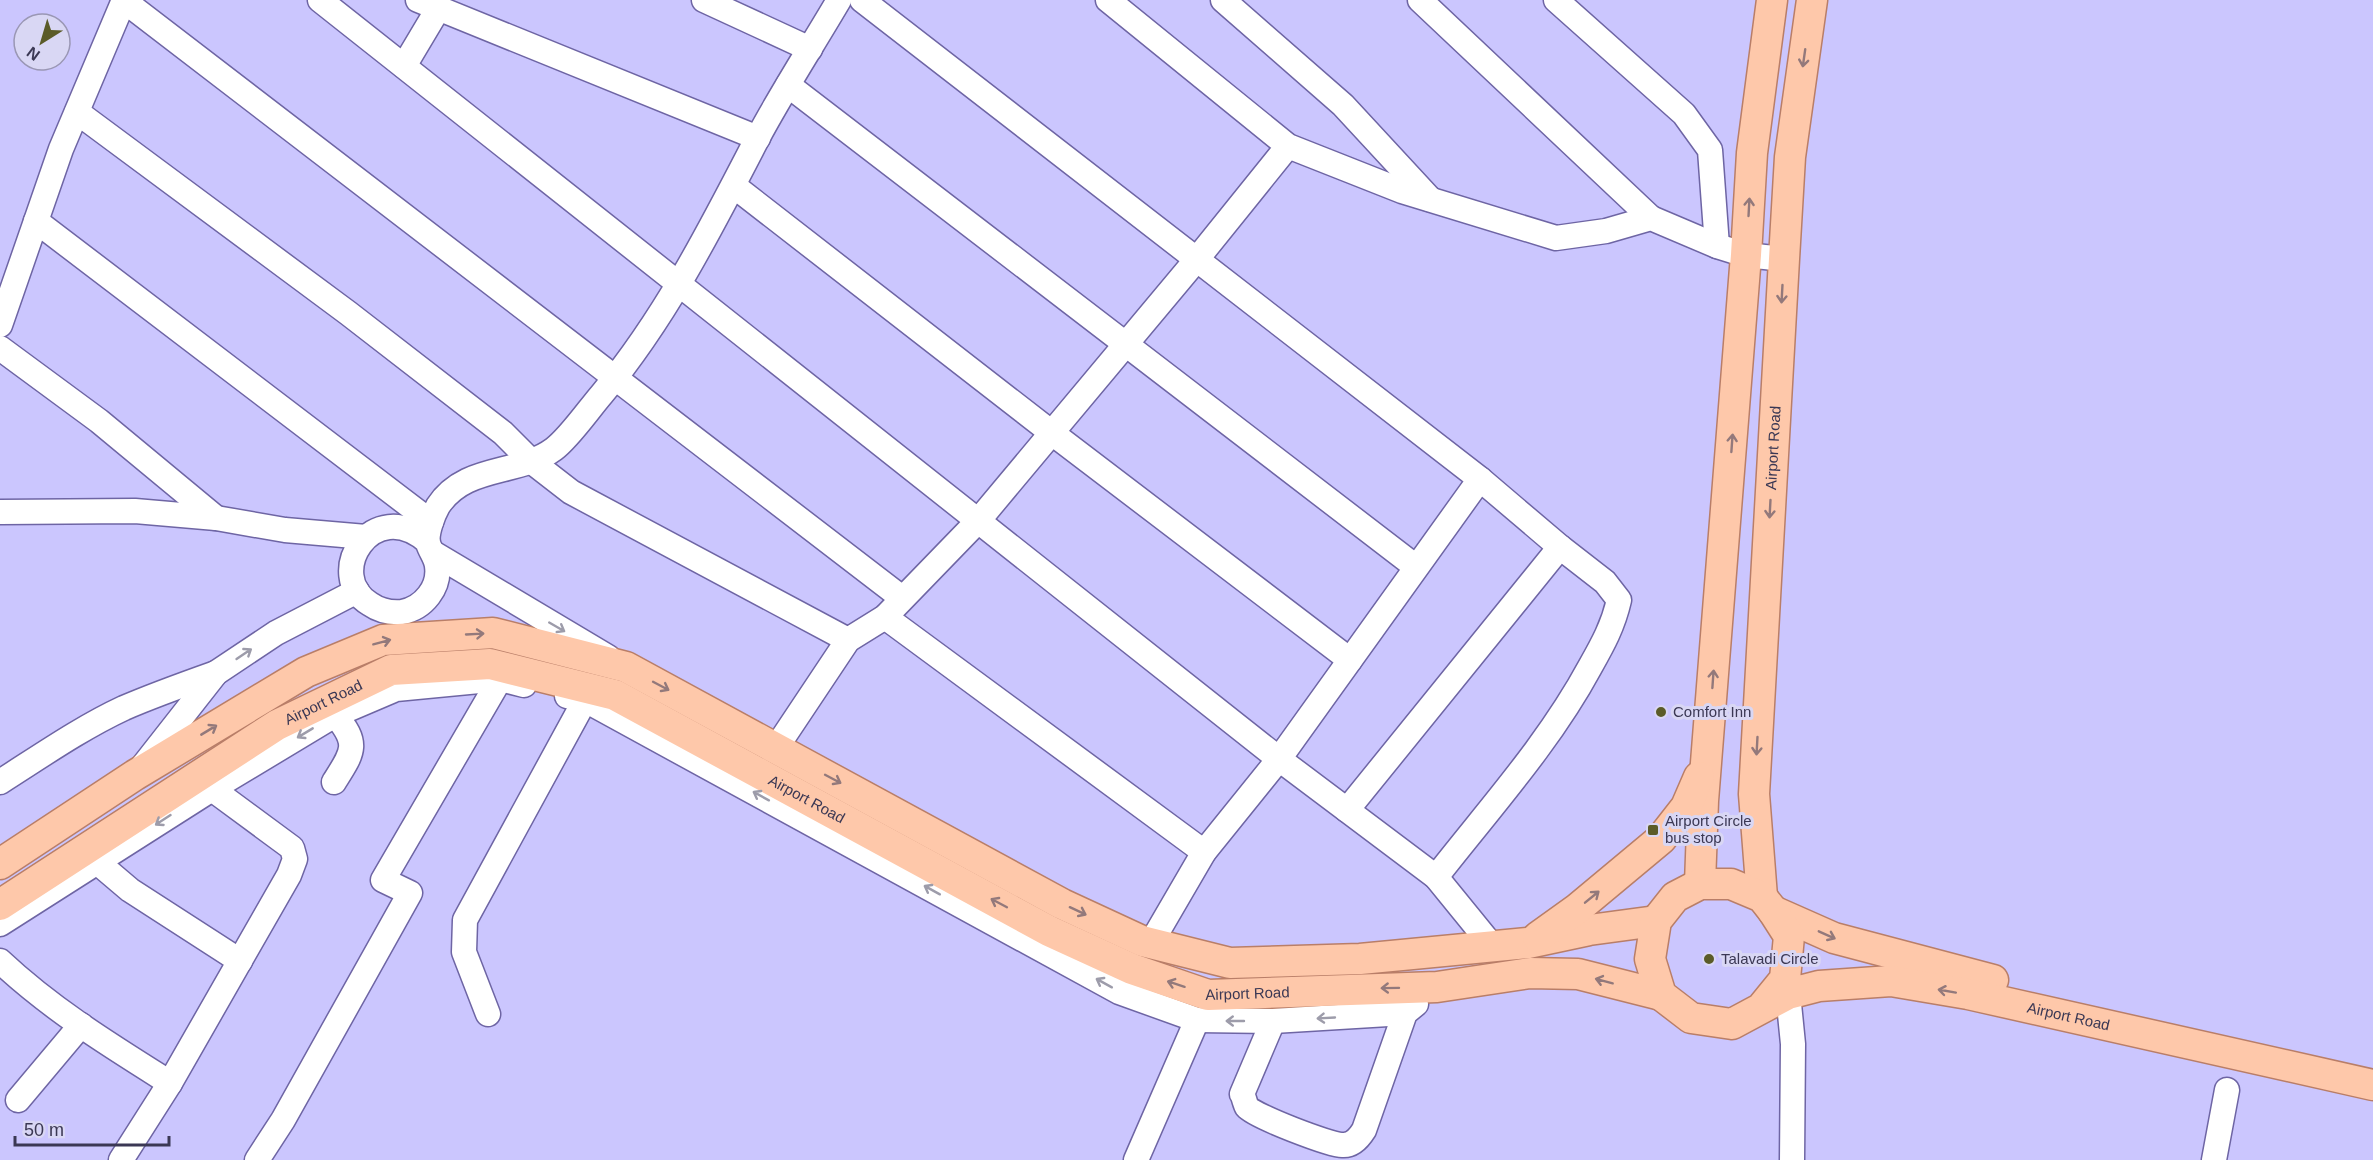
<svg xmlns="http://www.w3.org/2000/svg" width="2373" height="1160" font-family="Arial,sans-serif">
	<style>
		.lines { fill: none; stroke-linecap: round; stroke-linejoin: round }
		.minor-casing { stroke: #6e65a4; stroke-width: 27 }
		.major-casing { stroke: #b97e68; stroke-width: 33 }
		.minor { stroke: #fff; stroke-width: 24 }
		.major { stroke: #fec8aa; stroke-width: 30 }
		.oneway { stroke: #93797b }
		.oneway2 { stroke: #9d9caa }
		.poi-dot { fill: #5b5b28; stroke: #d9d7f4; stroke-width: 2 }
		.labels { text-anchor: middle; stroke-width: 6; stroke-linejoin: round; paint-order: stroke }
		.street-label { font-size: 15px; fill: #3b3854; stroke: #d9d7f4 }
		.poi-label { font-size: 15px; fill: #3b3854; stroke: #d9d7f4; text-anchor: start }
	</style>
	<rect width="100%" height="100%" fill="#cbc6fe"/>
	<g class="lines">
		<!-- minor casing -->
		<g class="minor-casing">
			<g id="minor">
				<path d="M123,0L902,598"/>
				<path d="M320,0L1279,759L1436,877L1493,947"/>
				<path d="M418,0L758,138"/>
				<path d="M704,0L810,49"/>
				<path d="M862,0L1480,479L1279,759L1204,852L1151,943"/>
				<path d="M1108,0L1288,146L1402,191L1556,238L1606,231L1651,218L1717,246L1746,255L1784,259"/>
				<path d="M1223,0L1343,105L1430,199"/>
				<path d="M1420,0L1651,218"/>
				<path d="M1556,0L1684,114L1710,150L1717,246"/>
				<path d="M404,66L438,9"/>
				<path d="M788,85L1416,567"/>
				<path d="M77,112L348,313L503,433L531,461L571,492L848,640"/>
				<path d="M734,186L1052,433L1350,660"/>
				<path d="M36,221L431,522"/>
				<path d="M0,325L61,149L124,0"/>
				<path d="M0,348L99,421L216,518"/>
				<path d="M1480,479L1560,547"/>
				<path d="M0,512L135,511L216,518L285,530L366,537"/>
				<path d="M428,542C372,493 323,576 370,604C380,611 390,613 402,612C424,608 440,587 437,566C436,557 430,551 428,543C426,533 433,515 438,506C465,464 518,476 554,449C569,438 589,409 602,394C666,317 711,228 757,139C782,92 812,46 839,0"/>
				<path d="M435,554L608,657"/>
				<path d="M885,617L1204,852"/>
				<path d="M567,696L585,700L1119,992L1197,1020L1273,1021L1405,1013"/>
				<path d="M776,748L848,640L885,617L978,521L1197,259L1288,146"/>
				<path d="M143,766L216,673L276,633L357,591"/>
				<path d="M0,782C41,756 81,728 124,708C154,695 185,684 216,673"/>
				<path d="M334,782C353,752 360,744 335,715"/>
				<path d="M1347,810L1560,547L1605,582L1619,600C1613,626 1603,644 1590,667C1549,743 1489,809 1436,877"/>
				<path d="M97,862L130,890L240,961"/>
				<path d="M0,924L212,789L335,715L396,689L500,679L524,685"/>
				<path d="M0,961C51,1009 111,1046 170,1083"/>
				<path d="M1788,994L1793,1044L1792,1160"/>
				<path d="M488,1014L464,952L465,920L585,700"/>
				<path d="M1273,1021L1242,1094C1244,1097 1245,1104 1247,1107C1254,1116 1330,1145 1342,1145C1352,1146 1359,1138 1364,1130L1405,1013L1416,1004"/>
				<path d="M18,1100L81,1025"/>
				<path d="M121,1160L170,1083L289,875L295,859L292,848L212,789"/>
				<path d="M257,1160L283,1120L410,893L383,880L500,679"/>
				<path d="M1136,1160L1197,1020"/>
				<path d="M2214,1160L2227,1090"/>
			</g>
		</g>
		<!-- major casing -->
		<g class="major-casing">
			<g id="major">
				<path d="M0,864L135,775L306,672L383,640L493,633L626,667L1062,904L1142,941L1230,963L1360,959L1528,943L1589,930L1656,921"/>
				<path d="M1700,884L1703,801L1746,255L1752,153L1772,0"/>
				<path id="s1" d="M1762,897L1754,794L1784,259L1790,157L1812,0"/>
				<path id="s2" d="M0,905L277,725L391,670L490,664L615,695L1049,931L1132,969L1208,995L1437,987L1530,973L1578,974L1661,995"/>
				<path d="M1773,911L1834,938L1993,980"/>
				<path d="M1538,937L1577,909L1661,839L1686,807L1699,777"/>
				<path id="s3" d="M1763,1006L1785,979L1789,936L1773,911L1762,897L1731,884H1700L1675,897L1656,921L1650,959L1661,995L1691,1018L1732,1024L1788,994L1819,986L1891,981L1968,994L2373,1085"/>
			</g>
		</g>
		<!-- minor -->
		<use href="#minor" class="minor"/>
		<!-- major -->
		<use href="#major" class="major"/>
	</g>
	<!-- one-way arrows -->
	<defs><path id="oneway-shaft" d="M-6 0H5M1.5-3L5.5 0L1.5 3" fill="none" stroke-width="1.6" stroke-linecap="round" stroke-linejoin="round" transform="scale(1.5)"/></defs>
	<g class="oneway">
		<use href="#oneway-shaft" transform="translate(1804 58) rotate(98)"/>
		<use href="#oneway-shaft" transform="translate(1749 207) rotate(-87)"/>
		<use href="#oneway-shaft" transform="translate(1782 294) rotate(93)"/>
		<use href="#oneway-shaft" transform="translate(1732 443) rotate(-86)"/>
		<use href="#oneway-shaft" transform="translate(1770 509) rotate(93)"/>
		<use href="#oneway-shaft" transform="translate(475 634) rotate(-3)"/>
		<use href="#oneway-shaft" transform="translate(382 642) rotate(-15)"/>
		<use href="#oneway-shaft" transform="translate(1713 679) rotate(-86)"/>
		<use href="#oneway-shaft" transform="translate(661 686) rotate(28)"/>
		<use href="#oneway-shaft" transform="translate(209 730) rotate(-31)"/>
		<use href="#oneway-shaft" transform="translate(1757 746) rotate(93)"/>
		<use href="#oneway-shaft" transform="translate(833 779) rotate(28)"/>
		<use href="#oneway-shaft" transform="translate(1592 897) rotate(-39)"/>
		<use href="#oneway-shaft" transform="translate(999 903) rotate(-152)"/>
		<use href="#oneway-shaft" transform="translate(1078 911) rotate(25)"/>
		<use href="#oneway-shaft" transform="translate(1827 935) rotate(24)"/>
		<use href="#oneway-shaft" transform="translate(1604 981) rotate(-165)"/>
		<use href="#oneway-shaft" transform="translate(1176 984) rotate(-162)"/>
		<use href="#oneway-shaft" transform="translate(1390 988) rotate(179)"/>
		<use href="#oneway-shaft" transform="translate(1947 991) rotate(-170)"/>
	</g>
	<g class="oneway2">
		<use href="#oneway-shaft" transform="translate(557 627) rotate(30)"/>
		<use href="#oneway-shaft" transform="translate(244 654) rotate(-34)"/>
		<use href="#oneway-shaft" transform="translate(305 733) rotate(149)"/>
		<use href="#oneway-shaft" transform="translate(761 796) rotate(-151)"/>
		<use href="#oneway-shaft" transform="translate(163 820) rotate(147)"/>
		<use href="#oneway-shaft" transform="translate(932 890) rotate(-151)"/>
		<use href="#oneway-shaft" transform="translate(1104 983) rotate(-151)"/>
		<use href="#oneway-shaft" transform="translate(1326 1018) rotate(177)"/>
		<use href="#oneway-shaft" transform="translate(1235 1021) rotate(-180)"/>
	</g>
	<!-- markers -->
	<g class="poi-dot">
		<circle cx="1661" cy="712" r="6"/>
		<rect x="1647" y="824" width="12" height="12" rx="3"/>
		<circle cx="1709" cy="959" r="6"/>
	</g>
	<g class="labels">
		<!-- street labels -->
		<g class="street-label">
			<text dy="5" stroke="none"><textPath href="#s1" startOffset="450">Airport Road</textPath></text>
			<text dy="5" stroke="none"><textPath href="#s2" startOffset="382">Airport Road</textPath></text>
			<text dy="5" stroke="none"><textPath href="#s2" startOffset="903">Airport Road</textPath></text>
			<text dy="5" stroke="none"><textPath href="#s2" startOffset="1390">Airport Road</textPath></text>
			<text dy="5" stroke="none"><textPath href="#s3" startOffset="753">Airport Road</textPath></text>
		</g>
		<!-- poi labels -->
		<g class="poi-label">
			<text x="1673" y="717">Comfort Inn</text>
			<text x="1665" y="826">Airport Circle<tspan x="1665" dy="17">bus stop</tspan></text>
			<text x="1721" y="964">Talavadi Circle</text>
		</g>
	</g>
	<!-- north arrow -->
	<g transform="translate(42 42) rotate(217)"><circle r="28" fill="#d9d7f4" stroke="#9a97b4" stroke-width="1.5"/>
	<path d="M0-4.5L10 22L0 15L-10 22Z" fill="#5b5b28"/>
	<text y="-9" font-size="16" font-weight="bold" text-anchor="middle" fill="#3b3854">N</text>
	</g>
	<!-- scale -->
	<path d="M15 1136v9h154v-9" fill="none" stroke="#3b3854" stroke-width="3"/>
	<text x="24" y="1136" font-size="18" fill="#3b3854" stroke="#d9d7f4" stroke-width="4.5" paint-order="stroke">50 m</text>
</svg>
